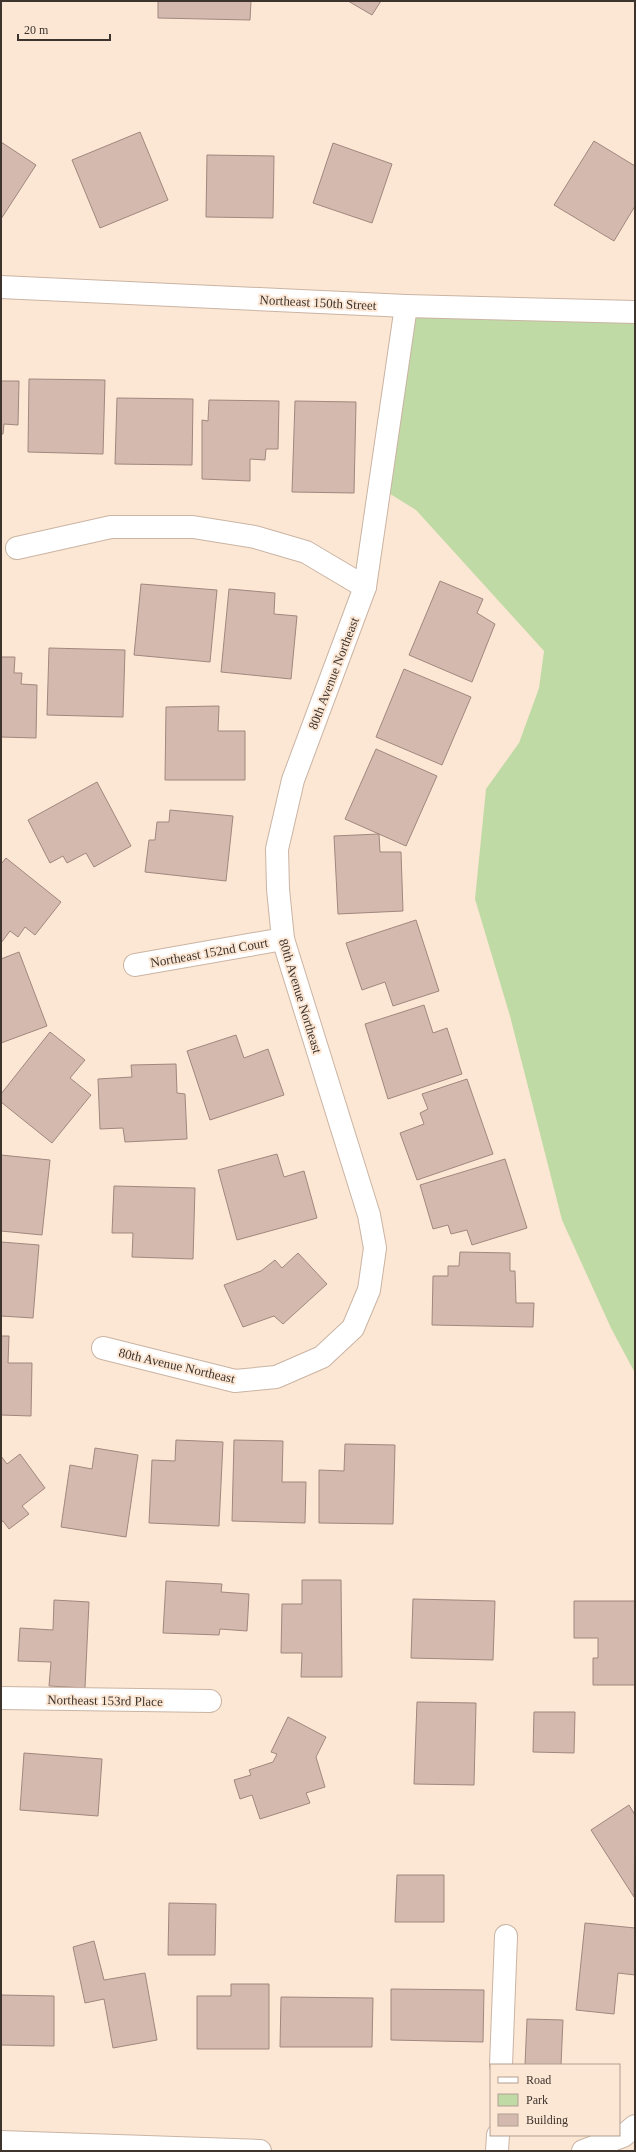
<svg xmlns="http://www.w3.org/2000/svg" width="636" height="2152" font-family="'Times New Roman',serif">
	<style>
		.green { fill: #c0daa5 }
		.building { fill: #d3b9ae; stroke: #a1877d }
		.lines { fill: none; stroke-linecap: round; stroke-linejoin: round }
		.minor-casing { stroke: #cab4a3; stroke-width: 24 }
		.minor { stroke: #fff; stroke-width: 22 }
		.labels { text-anchor: middle; stroke-width: 4; stroke-linejoin: round; paint-order: stroke }
		.street-label { font-size: 13px; fill: #3d342d; stroke: #fce6d4 }
	</style>
	<rect width="100%" height="100%" fill="#fce6d4"/>
	<!-- green -->
	<path class="green" d="M406,306L635,312V1373L611,1328L562,1220L510,1016L475,899L486,789L519,743L539,688L544,651L416,510L379,487Z"/>
	<!-- building -->
	<g class="building">
		<path d="M158,1H251L250,20L158,18Z"/>
		<path d="M348,1H381L372,15Z"/>
		<path d="M140,132L168,200L100,228L72,160Z"/>
		<path d="M594,141L635,166V206L614,241L554,205Z"/>
		<path d="M1,142L36,165L1,219Z"/>
		<path d="M333,143L392,164L372,223L313,203Z"/>
		<path d="M207,155L274,156L273,218L206,217Z"/>
		<path d="M29,379L105,380L103,454L28,452Z"/>
		<path d="M1,381H19L18,425L4,424L3,434H1Z"/>
		<path d="M117,398L193,399L192,465L115,464Z"/>
		<path d="M209,400L279,401L278,449H266L265,460L250,459V481L202,479V420L208,421Z"/>
		<path d="M295,401L356,402L354,493L292,492Z"/>
		<path d="M440,581L483,599L477,613L495,624L472,682L409,655Z"/>
		<path d="M141,584L217,590L210,662L134,655Z"/>
		<path d="M229,589L275,593L274,614L297,616L291,679L221,672Z"/>
		<path d="M49,648L125,650L123,717L47,715Z"/>
		<path d="M1,657H15L14,673H22L21,684L37,685L36,738L1,737Z"/>
		<path d="M404,669L471,697L442,765L376,737Z"/>
		<path d="M219,706L218,731H245V780H165L166,707Z"/>
		<path d="M376,749L437,776L406,846L345,819Z"/>
		<path d="M97,782L131,846L94,867L86,853L67,863L63,856L50,863L28,820Z"/>
		<path d="M170,810L233,816L226,881L145,872L149,840H155L157,822H169Z"/>
		<path d="M379,834L380,852H401L403,911L338,914L334,836Z"/>
		<path d="M6,858L61,902L35,935L25,927L18,937L10,931L1,943V864Z"/>
		<path d="M416,920L439,991L393,1006L385,982L362,990L346,943Z"/>
		<path d="M19,952L47,1026L1,1043V959Z"/>
		<path d="M424,1005L433,1033L447,1028L462,1074L388,1099L365,1024Z"/>
		<path d="M50,1032L85,1060L70,1078L91,1095L52,1143L1,1102V1094Z"/>
		<path d="M236,1035L244,1058L268,1049L284,1095L210,1120L187,1051Z"/>
		<path d="M176,1064L177,1093L185,1094L187,1139L125,1142L123,1128L100,1129L98,1079L132,1077L131,1065Z"/>
		<path d="M467,1079L493,1154L417,1180L400,1133L424,1124L420,1113L428,1109L422,1094Z"/>
		<path d="M277,1154L284,1177L304,1171L317,1218L237,1240L218,1170Z"/>
		<path d="M1,1155L50,1160L42,1235L1,1231Z"/>
		<path d="M505,1159L527,1228L472,1245L467,1230L451,1234L448,1225L433,1229L420,1185Z"/>
		<path d="M114,1186L195,1188L193,1259L132,1257L133,1233H112Z"/>
		<path d="M1,1242L39,1245L33,1318L1,1316Z"/>
		<path d="M460,1252L510,1253V1271H515L516,1303H534L533,1327L432,1325L433,1276H448V1266H459Z"/>
		<path d="M298,1253L327,1284L283,1324L274,1316L243,1327L224,1285L261,1271L275,1260L282,1268Z"/>
		<path d="M1,1336H9L8,1363H32L31,1416L1,1415Z"/>
		<path d="M176,1440L223,1442L219,1526L149,1523L152,1460L175,1461Z"/>
		<path d="M234,1440L283,1441L282,1482H306L305,1523L232,1521Z"/>
		<path d="M345,1444L395,1445L393,1524L319,1523V1470L344,1471Z"/>
		<path d="M95,1448L138,1455L126,1537L61,1527L70,1465L92,1469Z"/>
		<path d="M20,1454L45,1488L22,1506L29,1514L9,1529L3,1521L1,1522V1456L7,1464Z"/>
		<path d="M302,1580H341L342,1677H301L302,1653H281L282,1604H302Z"/>
		<path d="M166,1581L222,1584L221,1592L249,1594L247,1631L220,1629L219,1635L163,1633Z"/>
		<path d="M413,1599L495,1601L493,1660L411,1658Z"/>
		<path d="M54,1600L89,1602L85,1688L49,1686L51,1662L18,1661L20,1628L53,1630Z"/>
		<path d="M574,1601H635V1685H593V1658H598V1638H574Z"/>
		<path d="M417,1702L476,1703L474,1785L414,1784Z"/>
		<path d="M534,1712H575L574,1753L533,1752Z"/>
		<path d="M288,1717L326,1737L316,1757L325,1787L306,1793L310,1803L260,1819L252,1795L240,1799L234,1780L251,1775L249,1770L273,1762L277,1754L271,1752Z"/>
		<path d="M24,1753L102,1759L98,1816L20,1810Z"/>
		<path d="M629,1805L635,1815L634,1897L591,1830Z"/>
		<path d="M397,1875H444V1922H395Z"/>
		<path d="M169,1903L216,1904L215,1955H168Z"/>
		<path d="M585,1923L635,1928V1975L618,1973L614,2014L576,2010Z"/>
		<path d="M94,1941L104,1980L145,1973L157,2040L113,2048L104,1999L85,2003L73,1947Z"/>
		<path d="M231,1984H269V2049H197V1996H231Z"/>
		<path d="M391,1989L484,1990L483,2042L391,2040Z"/>
		<path d="M1,1995L54,1996V2046L1,2045Z"/>
		<path d="M281,1997L373,1998L372,2047H280Z"/>
		<path d="M527,2019L563,2020L561,2065H525Z"/>
	</g>
	<g class="lines">
		<!-- minor casing -->
		<g class="minor-casing">
			<g id="minor">
				<path d="M1,287L406,306L635,312"/>
				<path d="M17,548L111,527H193L255,537L306,552L365,587"/>
				<path d="M135,965L283,939"/>
				<path d="M103,1348L235,1381L276,1377L322,1357L353,1328L369,1290L375,1248L369,1215L283,939L278,889L277,849L293,780L365,587L406,306"/>
				<path d="M1,1698L210,1701"/>
				<path d="M501,2065L506,1936"/>
				<path d="M1,2142L260,2151"/>
				<path d="M497,2151L498,2135"/>
				<path d="M583,2151L623,2136L635,2126"/>
			</g>
		</g>
		<!-- minor -->
		<use href="#minor" class="minor"/>
	</g>
	<g class="labels">
		<!-- street labels -->
		<g class="street-label">
			<text transform="translate(318 302) rotate(3)" y="5">Northeast 150th Street</text>
			<text transform="translate(333 673) rotate(-69)" y="5">80th Avenue Northeast</text>
			<text transform="translate(209 952) rotate(-10)" y="5">Northeast 152nd Court</text>
			<text transform="translate(301 996) rotate(73)" y="5">80th Avenue Northeast</text>
			<text transform="translate(177 1365) rotate(13)" y="5">80th Avenue Northeast</text>
			<text transform="translate(105 1700) rotate(1)" y="5">Northeast 153rd Place</text>
		</g>
	</g>
	<!-- border -->
	<rect width="636" height="2152" fill="none" stroke="#3d342d" stroke-width="4"/>
	<!-- legend -->
	<rect x="490" y="2064" width="130" height="72" fill="#fce6d4" stroke="#b09f91"/>
	<rect x="498" y="2077" width="20" height="6" fill="#ffffff" stroke="#b09f91"/>
	<text x="526" y="2084" font-size="12" fill="#3d342d">Road</text>
	<rect x="498" y="2094" width="20" height="12" fill="#c0daa5" stroke="#b09f91"/>
	<text x="526" y="2104" font-size="12" fill="#3d342d">Park</text>
	<rect x="498" y="2114" width="20" height="12" fill="#d3b9ae" stroke="#b09f91"/>
	<text x="526" y="2124" font-size="12" fill="#3d342d">Building</text>
	<!-- scale -->
	<path d="M18 34v6h92v-6" fill="none" stroke="#3d342d" stroke-width="2"/>
	<text x="24" y="34" font-size="12" fill="#3d342d" stroke="#fce6d4" stroke-width="3" paint-order="stroke">20 m</text>
</svg>
